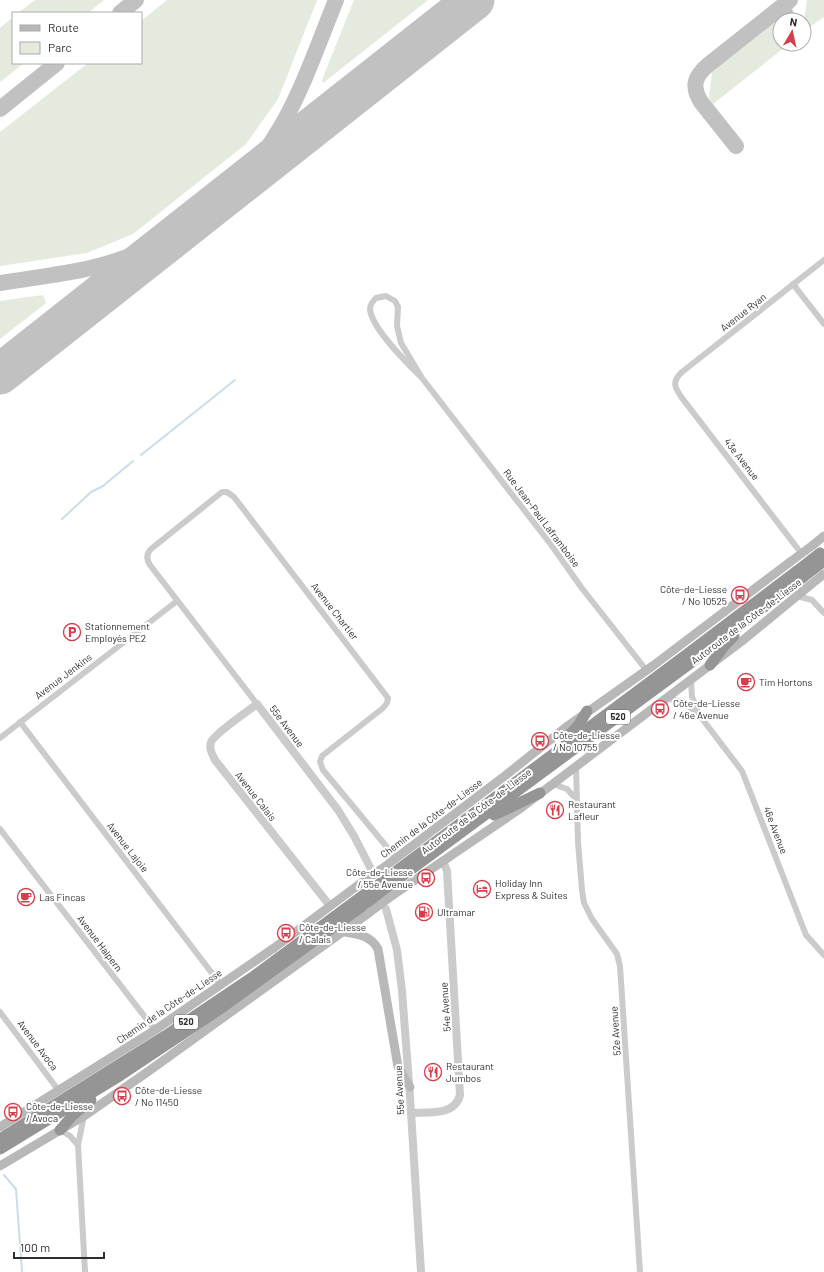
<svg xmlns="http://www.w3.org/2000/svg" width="824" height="1272" font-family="Barlow,sans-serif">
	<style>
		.green { fill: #e4eadd }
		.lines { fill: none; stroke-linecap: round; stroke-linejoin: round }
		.stream { stroke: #cadde9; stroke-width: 2 }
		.taxiway { stroke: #c1c1c1; stroke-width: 16 }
		.runway { stroke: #c1c1c1; stroke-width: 41 }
		.minor { stroke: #cbcbcb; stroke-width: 6 }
		.tertiary { stroke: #cbcbcb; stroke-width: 8 }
		.secondary { stroke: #b8b8b8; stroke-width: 9 }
		.motorway { stroke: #959595; stroke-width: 11 }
		.secondary-bridge { stroke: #b8b8b8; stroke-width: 9 }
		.motorway-bridge { stroke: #959595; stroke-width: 11 }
		.labels { text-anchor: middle; stroke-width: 4; stroke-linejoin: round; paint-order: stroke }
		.shield { fill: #fff; stroke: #6d6d6d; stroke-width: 1 }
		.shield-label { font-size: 9px; font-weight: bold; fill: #2e2e2e }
		.street-label { font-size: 10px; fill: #2e2e2e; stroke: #fff }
		.poi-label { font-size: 10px; fill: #2e2e2e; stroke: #fff; text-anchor: start }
	</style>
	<rect width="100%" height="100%" fill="#fff"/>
	<!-- green -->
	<g class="green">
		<path d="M35,0H104L88,13H18Z"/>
		<path d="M167,0H317L278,99L246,144L133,234L87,253L0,266V132L88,63H141V21Z"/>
		<path d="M354,0H428L323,83L322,80Z"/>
		<path d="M807,0H824V17L808,28L804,21Z"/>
		<path d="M13,17V63H24L0,82V28Z"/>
		<path d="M779,23L780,25V44H789L713,104L709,98L712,72L715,70V68L744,45L747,44L771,24Z"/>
		<path d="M43,295L46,303L0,339V301Z"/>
	</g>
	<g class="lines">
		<!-- stream -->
		<g class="stream">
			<path d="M141,455L235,380"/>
			<path d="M62,519L91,492L103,486L133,461"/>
			<path d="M4,1175L16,1189L22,1272"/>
		</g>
		<!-- taxiway -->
		<g class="taxiway">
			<path d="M785,4L784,12L789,20"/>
			<path d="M120,13L136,0"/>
			<path d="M0,109L57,63"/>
			<path d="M736,146L701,102C691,86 695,76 708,65L790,0"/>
			<path d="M0,283C39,277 78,273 116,261C180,240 249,184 282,125C304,86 319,42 336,0"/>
		</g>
		<!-- runway -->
		<path class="runway" d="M0,374L474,0"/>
		<!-- minor -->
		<g class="minor">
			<path d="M793,284L824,324"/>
			<path d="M422,378C408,364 371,328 370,309C370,304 373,301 376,298L386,296L395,301L398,307L397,326L401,343L422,378L552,546L581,587L647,671"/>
			<path d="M798,549L682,398C675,388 671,382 682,372L824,260"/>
			<path d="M797,596L812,600L824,613"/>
			<path d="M691,680L692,697L700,716L742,771L806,935L824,955"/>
			<path d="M667,698L684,703L698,714"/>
			<path d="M257,704L150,565C146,559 146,554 151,549L222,492H227L234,497L388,698L387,703L383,708L322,756L320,762L323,770L396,858"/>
			<path d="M20,722L221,985"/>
			<path d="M0,738L177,601"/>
			<path d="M576,766L578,842L582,890L584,903L592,919L617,954L620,966L640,1272"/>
			<path d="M553,784L567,789L576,799"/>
			<path d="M0,829L155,1030"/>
			<path d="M0,1012L59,1091"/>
			<path d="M84,1116L78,1145L85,1272"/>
			<path d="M60,1130L70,1136L78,1145"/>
		</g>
		<!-- tertiary -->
		<g class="tertiary">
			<path d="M330,906L215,760C212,754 209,749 211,742C215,733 248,711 257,704L338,810L354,836L371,869"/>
			<path d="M386,909L397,950L402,991L410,1096L421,1272"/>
			<path d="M411,1113C428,1112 455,1116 460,1095L447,871L443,861"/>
		</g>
		<!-- secondary -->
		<g class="secondary">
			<path d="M813,545L824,536"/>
			<path d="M383,868L506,775L565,728L654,665L790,562"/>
			<path d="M393,895L521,808L742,641L809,586"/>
			<path d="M345,932C359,934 371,936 378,949L398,1067L410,1087"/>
			<path d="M0,1127L155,1030L274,948L361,883"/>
			<path d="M0,1166L84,1116L146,1073L370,912"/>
		</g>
		<!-- motorway -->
		<g class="motorway">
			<path d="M710,665L725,645L734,636"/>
			<path d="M569,735L578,726L587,711"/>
			<path d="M494,815L540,793"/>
			<path d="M387,878L686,655L797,571"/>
			<path d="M390,885L692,662L802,578"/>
			<path d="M60,1130L73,1115L91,1100"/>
			<path d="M0,1139L165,1036L254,976L365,894"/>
			<path d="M0,1149L121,1075L220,1009L368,902"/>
		</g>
		<!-- secondary-bridge -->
		<g class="secondary-bridge">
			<path d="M790,562L813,545"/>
			<path d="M809,586L824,574"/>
			<path d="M361,883L383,868"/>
			<path d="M370,912L393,895"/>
		</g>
		<!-- motorway-bridge -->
		<g class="motorway-bridge">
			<path d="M797,571L820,553"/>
			<path d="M802,578L824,561"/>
			<path d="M370,891L387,878"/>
			<path d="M368,902L390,885"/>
		</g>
	</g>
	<!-- icons -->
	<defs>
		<g id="bus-ring" transform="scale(0.9)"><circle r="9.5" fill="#fff" stroke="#d73d4a" stroke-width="1.5"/><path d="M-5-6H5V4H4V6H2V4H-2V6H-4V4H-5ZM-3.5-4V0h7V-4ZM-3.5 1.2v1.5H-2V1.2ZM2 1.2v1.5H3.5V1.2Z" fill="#d73d4a"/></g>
		<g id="parking-ring" transform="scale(0.9)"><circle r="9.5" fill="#fff" stroke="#d73d4a" stroke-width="1.5"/><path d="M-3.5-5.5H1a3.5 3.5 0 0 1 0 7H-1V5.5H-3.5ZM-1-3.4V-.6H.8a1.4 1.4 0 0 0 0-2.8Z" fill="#d73d4a"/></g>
		<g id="cafe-ring" transform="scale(0.9)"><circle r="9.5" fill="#fff" stroke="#d73d4a" stroke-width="1.5"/><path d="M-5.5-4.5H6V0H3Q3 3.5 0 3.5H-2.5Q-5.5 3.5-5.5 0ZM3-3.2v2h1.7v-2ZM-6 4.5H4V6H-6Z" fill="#d73d4a"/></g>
		<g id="restaurant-ring" transform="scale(0.9)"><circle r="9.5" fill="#fff" stroke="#d73d4a" stroke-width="1.5"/><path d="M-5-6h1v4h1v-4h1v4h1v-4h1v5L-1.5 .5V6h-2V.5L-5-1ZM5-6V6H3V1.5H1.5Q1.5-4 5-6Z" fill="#d73d4a"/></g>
		<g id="hotel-ring" transform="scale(0.9)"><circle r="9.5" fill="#fff" stroke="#d73d4a" stroke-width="1.5"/><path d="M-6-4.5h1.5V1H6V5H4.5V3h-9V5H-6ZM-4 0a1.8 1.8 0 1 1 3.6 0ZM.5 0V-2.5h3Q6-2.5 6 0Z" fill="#d73d4a"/></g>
		<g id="fuel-ring" transform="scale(0.9)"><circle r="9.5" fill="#fff" stroke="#d73d4a" stroke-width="1.5"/><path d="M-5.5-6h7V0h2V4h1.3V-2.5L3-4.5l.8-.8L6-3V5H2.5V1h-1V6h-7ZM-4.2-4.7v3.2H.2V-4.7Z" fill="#d73d4a"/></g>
	</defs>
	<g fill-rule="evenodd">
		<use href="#bus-ring" x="740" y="595"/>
		<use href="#parking-ring" x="72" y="632"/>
		<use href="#cafe-ring" x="746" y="682"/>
		<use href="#bus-ring" x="660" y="709"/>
		<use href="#bus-ring" x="540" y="741"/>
		<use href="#restaurant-ring" x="555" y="810"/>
		<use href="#bus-ring" x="426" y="878"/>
		<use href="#hotel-ring" x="482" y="889"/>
		<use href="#cafe-ring" x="26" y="897"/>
		<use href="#fuel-ring" x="424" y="912"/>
		<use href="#bus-ring" x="286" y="933"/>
		<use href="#restaurant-ring" x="433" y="1072"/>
		<use href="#bus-ring" x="122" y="1096"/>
		<use href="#bus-ring" x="13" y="1112"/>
	</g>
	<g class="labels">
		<!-- shield labels -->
		<g class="shield">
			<rect x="606" y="710" width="24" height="14" rx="3"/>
			<rect x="174" y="1015" width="24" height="14" rx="3"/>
		</g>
		<g class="shield-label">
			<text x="618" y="720">520</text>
			<text x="186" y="1025">520</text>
		</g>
		<!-- street labels -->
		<g class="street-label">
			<text transform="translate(743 312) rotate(-38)" y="4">Avenue Ryan</text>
			<text transform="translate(742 459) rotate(52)" y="4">43e Avenue</text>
			<text transform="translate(542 518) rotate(53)" y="4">Rue Jean-Paul Laframboise</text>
			<text transform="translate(335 611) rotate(52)" y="4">Avenue Chartier</text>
			<text transform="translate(746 621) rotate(-37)" y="4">Autoroute de la Côte-de-Liesse</text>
			<text transform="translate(63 676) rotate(-37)" y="4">Avenue Jenkins</text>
			<text transform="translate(287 726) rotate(53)" y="4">55e Avenue</text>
			<text transform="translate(256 796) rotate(52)" y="4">Avenue Calais</text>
			<text transform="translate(476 811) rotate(-37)" y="4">Autoroute de la Côte-de-Liesse</text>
			<text transform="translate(431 818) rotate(-37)" y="4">Chemin de la Côte-de-Liesse</text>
			<text transform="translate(776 830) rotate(69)" y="4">46e Avenue</text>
			<text transform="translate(128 847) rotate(52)" y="4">Avenue Lajoie</text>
			<text transform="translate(100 943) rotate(53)" y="4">Avenue Halpern</text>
			<text transform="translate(169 1006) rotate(-34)" y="4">Chemin de la Côte-de-Liesse</text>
			<text transform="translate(445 1007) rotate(-94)" y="4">54e Avenue</text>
			<text transform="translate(615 1031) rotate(-94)" y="4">52e Avenue</text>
			<text transform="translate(38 1045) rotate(53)" y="4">Avenue Avoca</text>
			<text transform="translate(399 1090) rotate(-93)" y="4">55e Avenue</text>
		</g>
		<!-- poi labels -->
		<g class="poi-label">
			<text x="727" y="593" text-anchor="end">Côte-de-Liesse<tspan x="727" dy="12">/ No 10525</tspan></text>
			<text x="85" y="630">Stationnement<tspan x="85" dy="12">Employés PE2</tspan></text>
			<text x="759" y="686">Tim Hortons</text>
			<text x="673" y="707">Côte-de-Liesse<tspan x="673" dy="12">/ 46e Avenue</tspan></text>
			<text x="553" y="739">Côte-de-Liesse<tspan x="553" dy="12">/ No 10755</tspan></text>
			<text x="568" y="808">Restaurant<tspan x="568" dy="12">Lafleur</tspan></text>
			<text x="413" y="876" text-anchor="end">Côte-de-Liesse<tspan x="413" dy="12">/ 55e Avenue</tspan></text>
			<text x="495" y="887">Holiday Inn<tspan x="495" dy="12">Express &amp; Suites</tspan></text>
			<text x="39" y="901">Las Fincas</text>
			<text x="437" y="916">Ultramar</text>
			<text x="299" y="931">Côte-de-Liesse<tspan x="299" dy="12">/ Calais</tspan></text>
			<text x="446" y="1070">Restaurant<tspan x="446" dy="12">Jumbos</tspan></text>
			<text x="135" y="1094">Côte-de-Liesse<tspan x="135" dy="12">/ No 11450</tspan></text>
			<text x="26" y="1110">Côte-de-Liesse<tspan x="26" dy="12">/ Avoca</tspan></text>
		</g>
	</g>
	<!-- legend -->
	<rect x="12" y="12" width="130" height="52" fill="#ffffff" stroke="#ababab"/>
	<rect x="20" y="25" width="20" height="6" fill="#b8b8b8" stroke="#ababab"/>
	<text x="48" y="32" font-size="12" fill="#2e2e2e">Route</text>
	<rect x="20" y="42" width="20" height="12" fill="#e4eadd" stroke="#ababab"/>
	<text x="48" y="52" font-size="12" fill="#2e2e2e">Parc</text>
	<!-- north arrow -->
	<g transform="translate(792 32) rotate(9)"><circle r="19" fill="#ffffff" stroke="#ababab"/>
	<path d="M0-3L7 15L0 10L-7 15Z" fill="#d73d4a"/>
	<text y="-6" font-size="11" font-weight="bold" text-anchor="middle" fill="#2e2e2e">N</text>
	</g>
	<!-- scale -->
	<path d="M14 1252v6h90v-6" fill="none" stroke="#2e2e2e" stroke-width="2"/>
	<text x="20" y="1252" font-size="12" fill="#2e2e2e" stroke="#ffffff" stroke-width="3" paint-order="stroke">100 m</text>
</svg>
